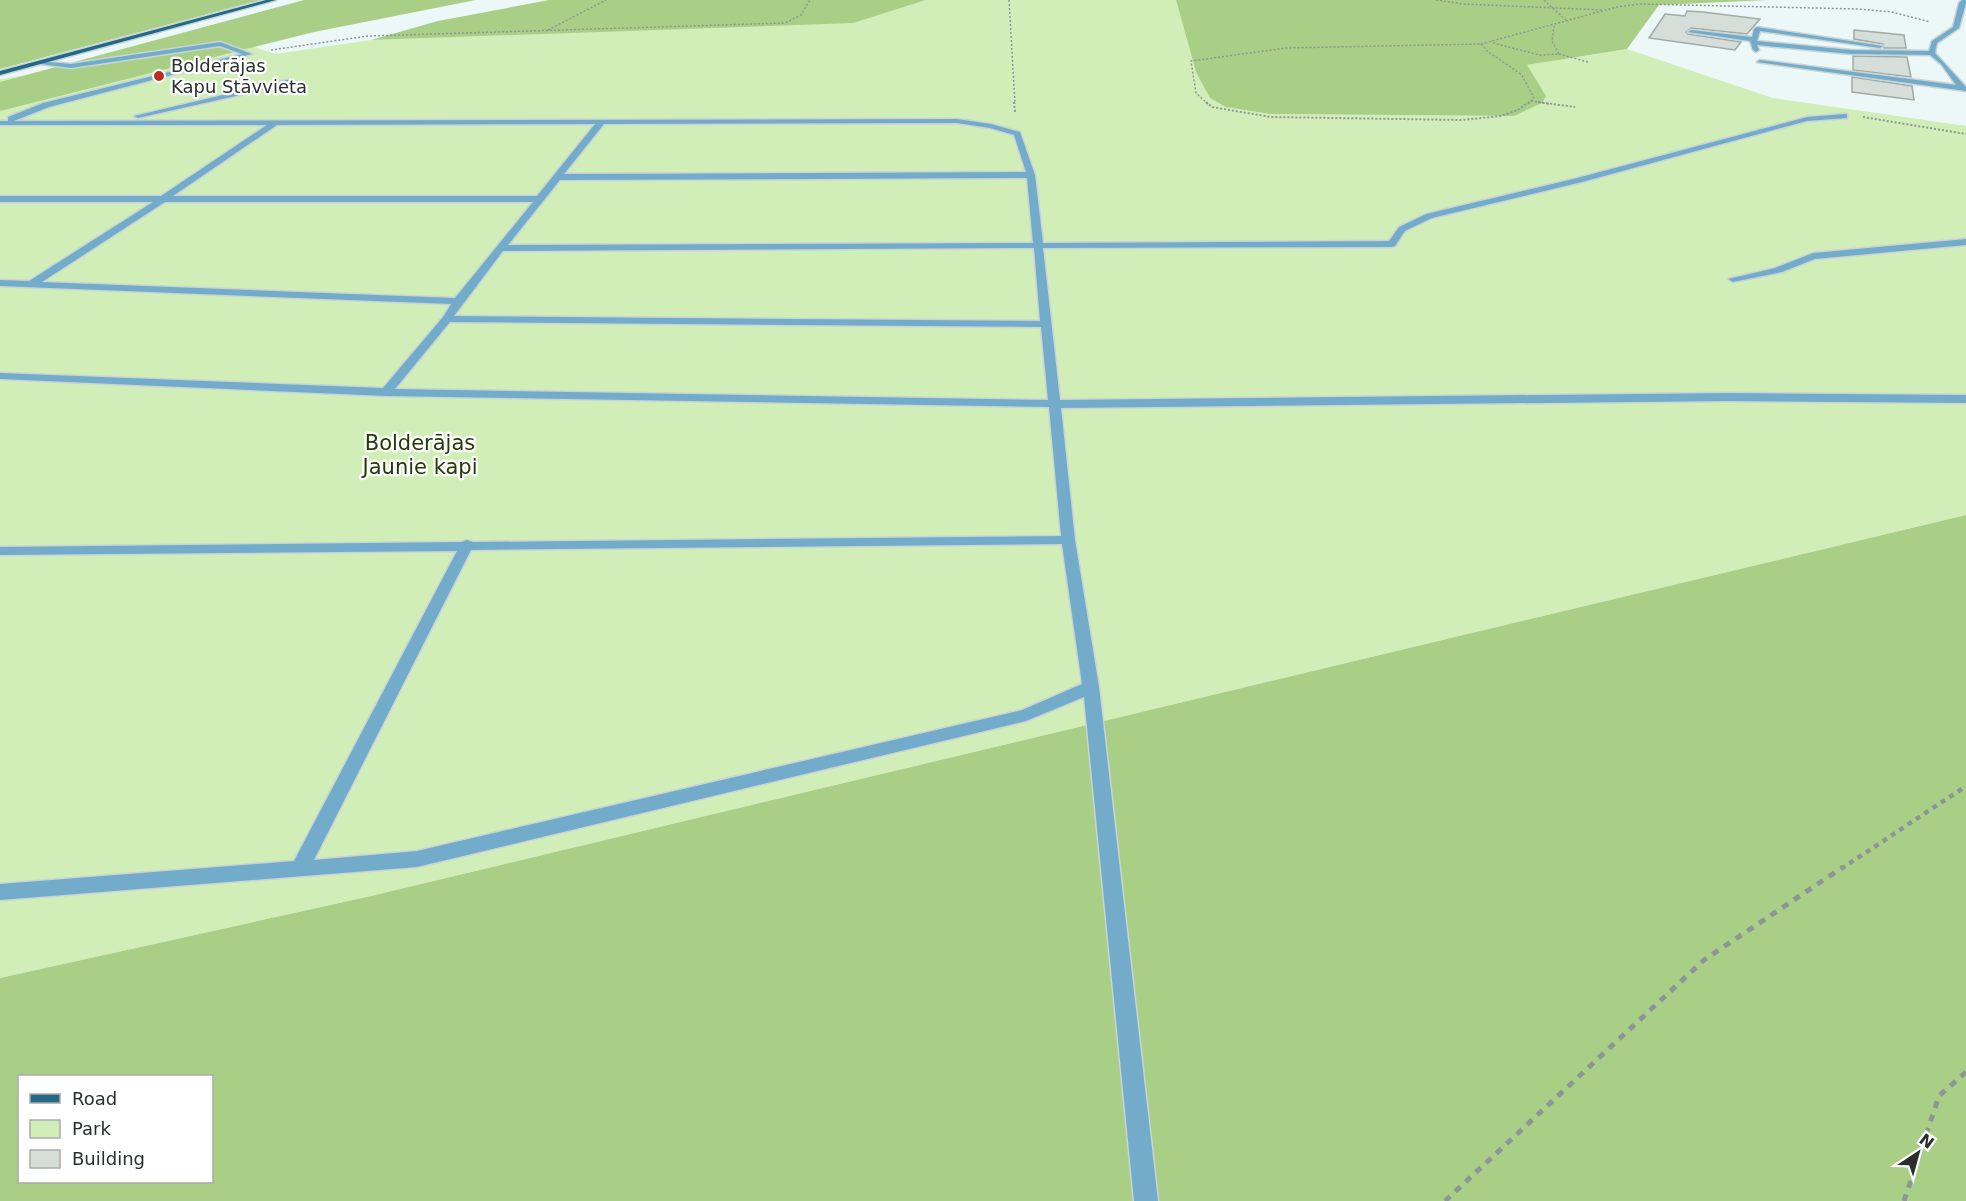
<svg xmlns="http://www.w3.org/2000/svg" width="1966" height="1201" font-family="'DejaVu Sans',sans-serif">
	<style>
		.green { fill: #d1eeb8 }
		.forest { fill: #a9cf86; fill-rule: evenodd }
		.building { fill: #d5ded9; stroke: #a1aaa6; stroke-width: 1.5 }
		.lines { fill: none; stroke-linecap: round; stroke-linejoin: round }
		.minor-casing { stroke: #c9d4d4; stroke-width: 3 }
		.major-casing { stroke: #c9d4d4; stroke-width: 3 }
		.path-far3 { stroke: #8d9696; stroke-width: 1.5; stroke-dasharray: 2 2; stroke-linecap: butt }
		.path-far2 { stroke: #8d9696; stroke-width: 2; stroke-dasharray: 2 2; stroke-linecap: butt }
		.path-far1 { stroke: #8d9696; stroke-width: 4.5; stroke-dasharray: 5 5; stroke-linecap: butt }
		.path { stroke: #8d9696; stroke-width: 5; stroke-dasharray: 7 7; stroke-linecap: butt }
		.minor { fill: #73accb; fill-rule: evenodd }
		.major { fill: #246888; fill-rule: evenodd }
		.poi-dot { fill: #bb2e24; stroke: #fff; stroke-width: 2 }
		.labels { text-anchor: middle; stroke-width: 4.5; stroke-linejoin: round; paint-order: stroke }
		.far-poi-label { font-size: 18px; fill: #292e2e; stroke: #fff; text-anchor: start }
		.park-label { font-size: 21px; fill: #243b06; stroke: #fff }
	</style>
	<rect width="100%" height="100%" fill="#ecf8f8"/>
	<!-- green -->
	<path class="green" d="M926,0H1176L1196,72L1226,107L1270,114L1514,116L1527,65L1627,49L1773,98L1966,126V515L371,896L0,978V79L75,69L223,36L275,54L371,40L853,22Z"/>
	<!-- forest -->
	<g class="forest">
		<path d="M0,0H261L0,69Z"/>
		<path d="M304,0H476L314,32L0,111V82Z"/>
		<path d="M549,0H926L853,23L371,40L438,21Z"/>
		<path d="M1176,0H1768L1659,5L1627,49L1527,65L1546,96L1542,103L1514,116L1270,114L1226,107L1210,98L1196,72Z"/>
		<path d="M1966,515V1201H0V978L371,896ZM20,1076H212V1182H20Z"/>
	</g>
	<!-- building -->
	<g class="building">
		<path d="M1687,11L1703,12L1760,19L1747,34L1691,28L1686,32L1688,34L1741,42L1735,50L1649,38L1665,14L1685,16Z"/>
		<path d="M1854,30L1904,35L1906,48H1884L1883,44L1854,39Z"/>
		<path d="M1853,56L1907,57L1911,77L1853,70Z"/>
		<path d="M1852,77L1912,86L1914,100L1852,92Z"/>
	</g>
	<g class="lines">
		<!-- minor casing -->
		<g class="minor-casing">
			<g id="minor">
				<path d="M1962,0H1966V3L1959,28L1937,43L1935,53L1966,87V91L1757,62L1760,60L1956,85L1941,64L1930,55L1851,54L1757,45L1759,50L1756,52L1753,50L1750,41L1688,32L1691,30L1752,37L1754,29L1757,27L1883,46L1880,48L1760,31L1757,41L1851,50L1929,51L1932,41L1953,27L1959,3Z"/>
				<path d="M220,42L252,54L49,107L14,121L957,119L991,124L1020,132L1035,175L1043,243L1389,241L1399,227L1426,214L1577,178L1807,117L1844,114H1847V118L1807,121L1582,182L1432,218L1405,231L1395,246L1392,247L1043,248L1060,400L1728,393L1966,395V403L1728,401L1061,408L1075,540L1099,687L1158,1201H1134L1084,697L1026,721L417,867L0,900V884L294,861L457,551L0,555V547L461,542L467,540L473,542L1061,536L1049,407L386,396L0,379V373L383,388L443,317L451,304L0,286V280L29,281L153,202H0V196H161L267,125H0V121H8V117L43,103L242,54L220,46L71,68L41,64L39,61L71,64ZM957,123L990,128L1014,135L1026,172L564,174L604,124ZM595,124L537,196H173L277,125ZM1027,178L1033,243L508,245L560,180ZM165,202H533L455,298L42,282ZM1034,248L1040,321L454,316L503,251ZM450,322L1041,327L1048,400L395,389ZM1062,544L1082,684L1022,710L417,851L314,860L471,550Z"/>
				<path d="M291,79L294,83L138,118L134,116Z"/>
				<path d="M1966,239V245L1815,259L1782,272L1733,282L1728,279L1775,268L1813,253Z"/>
			</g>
		</g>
		<!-- major casing -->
		<g class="major-casing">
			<path id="major" d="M266,0H276L0,75V71Z"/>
		</g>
		<!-- path-far3 -->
		<g class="path-far3">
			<path d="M1009,0L1015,104"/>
			<path d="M1436,0L1464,4L1603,10"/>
			<path d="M1544,0L1568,22"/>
			<path d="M548,30L606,0"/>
			<path d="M1493,43L1539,55L1559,54L1552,41L1554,26"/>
			<path d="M1481,44L1487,51L1522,75L1534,98L1528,104"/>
			<path d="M1481,44L1617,7L1640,4L1858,9L1892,12L1930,22"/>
			<path d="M271,50L368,36L785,23L801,15L810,0"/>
			<path d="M1559,54L1588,62"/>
			<path d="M1531,101L1549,104"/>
			<path d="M1208,104L1196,93L1191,61L1286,48L1481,44"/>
		</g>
		<!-- path-far2 -->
		<g class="path-far2">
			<path d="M1014,102L1015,112"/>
			<path d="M1206,102L1212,107L1271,117L1462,120L1501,116L1518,110L1529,102"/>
			<path d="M1538,102L1575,107"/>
			<path d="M1863,117L1966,134"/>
		</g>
		<!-- path-far1 -->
		<path class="path-far1" d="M1841,869L1966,786"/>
		<!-- path -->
		<g class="path">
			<path d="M1445,1201L1704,960L1843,867"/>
			<path d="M1904,1201L1939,1096L1966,1072"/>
		</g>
		<!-- minor -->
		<use href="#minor" class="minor"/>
		<!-- major -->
		<use href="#major" class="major"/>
	</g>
	<!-- markers -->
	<circle class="poi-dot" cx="159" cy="76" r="6"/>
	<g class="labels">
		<!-- far-poi labels -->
		<g class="far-poi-label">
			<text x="171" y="72">Bolderājas<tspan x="171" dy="21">Kapu Stāvvieta</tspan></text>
		</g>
		<!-- park labels -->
		<g class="park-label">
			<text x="420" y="450">Bolderājas<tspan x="420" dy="24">Jaunie kapi</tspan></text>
		</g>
	</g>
	<!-- legend -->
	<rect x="18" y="1075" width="195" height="108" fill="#ffffff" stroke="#a9abab" stroke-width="1.5"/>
	<rect x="30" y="1094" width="30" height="9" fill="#246888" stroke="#a9abab" stroke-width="1.5"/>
	<text x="72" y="1105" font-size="18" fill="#292e2e">Road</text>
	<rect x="30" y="1120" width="30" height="18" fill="#d1eeb8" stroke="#a9abab" stroke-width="1.5"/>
	<text x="72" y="1135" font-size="18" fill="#292e2e">Park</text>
	<rect x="30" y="1150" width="30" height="18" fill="#d5ded9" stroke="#a9abab" stroke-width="1.5"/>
	<text x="72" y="1165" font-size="18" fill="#292e2e">Building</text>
	<!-- north arrow -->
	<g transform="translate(1918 1153) rotate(36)" stroke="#ffffff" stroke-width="4.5" paint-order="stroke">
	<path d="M0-4.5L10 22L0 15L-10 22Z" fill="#292e2e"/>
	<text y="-9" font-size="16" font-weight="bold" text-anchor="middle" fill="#292e2e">N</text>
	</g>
</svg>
